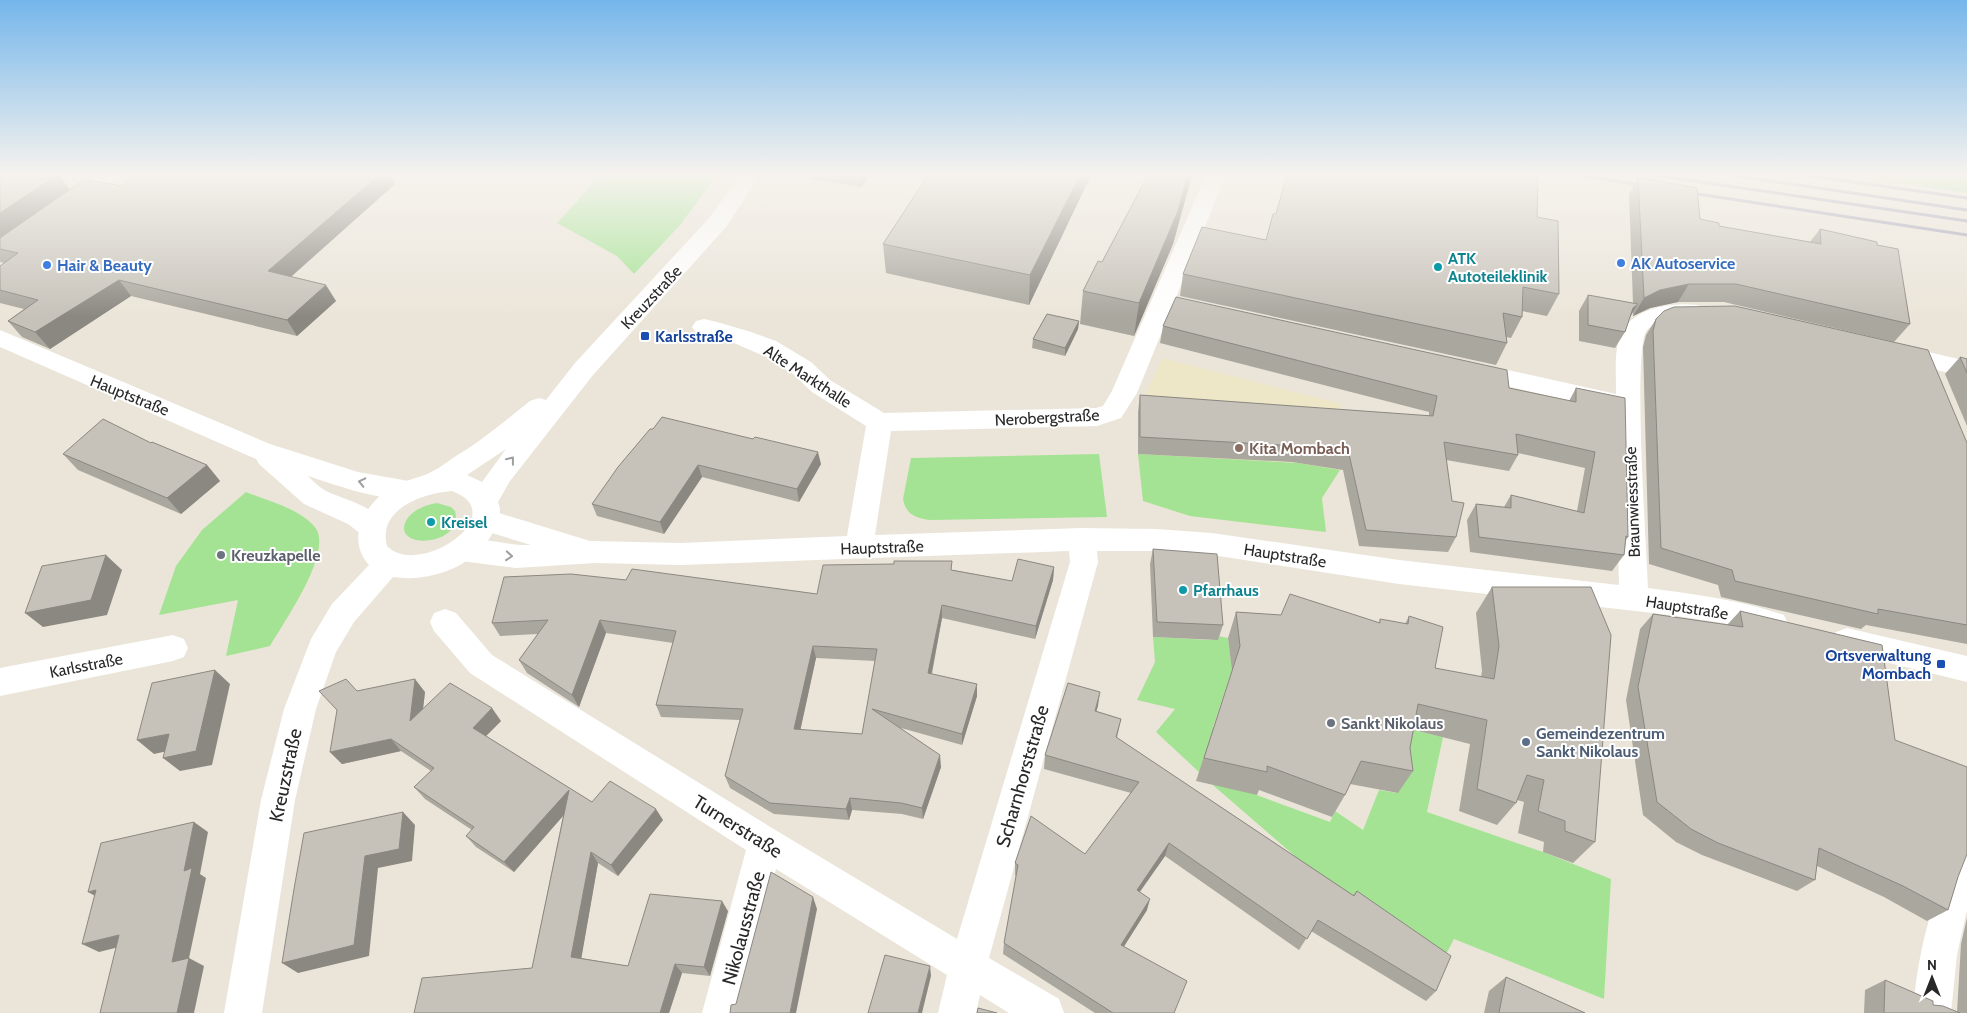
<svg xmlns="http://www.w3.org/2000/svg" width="1967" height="1013" font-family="Cabin,sans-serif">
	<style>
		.education { fill: #ede6c7 }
		.green { fill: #a4e393 }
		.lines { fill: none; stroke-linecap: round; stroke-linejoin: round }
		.street { fill: #fff; fill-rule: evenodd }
		.secondary { fill: #fff; fill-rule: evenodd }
		.rail { stroke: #9c9cb3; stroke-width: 3 }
		.wall { fill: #aaa79f; fill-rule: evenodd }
		.shaded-wall { fill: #8b8882 }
		.building { fill: #c6c2b9; stroke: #8b8882; fill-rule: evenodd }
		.oneway { stroke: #9e9e9e }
		.shop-dot { fill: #3f7fe0; stroke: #fff; stroke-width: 2 }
		.culture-dot { fill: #0f9aa8; stroke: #fff; stroke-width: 2 }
		.transit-dot { fill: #1a4fb4; stroke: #fff; stroke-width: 2 }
		.education-dot { fill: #8d6e63; stroke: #fff; stroke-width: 2 }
		.worship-dot { fill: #6b7280; stroke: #fff; stroke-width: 2 }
		.service-dot { fill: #5c6f8a; stroke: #fff; stroke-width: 2 }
		.labels { text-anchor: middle; stroke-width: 4; stroke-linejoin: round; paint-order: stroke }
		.culture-label { font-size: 16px; font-weight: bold; fill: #0d838f; stroke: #fff; text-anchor: start }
		.shop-label { font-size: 16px; font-weight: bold; fill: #366cbe; stroke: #fff; text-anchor: start }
		.street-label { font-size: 16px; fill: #282828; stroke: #fff }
		.transit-label { font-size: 16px; font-weight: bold; fill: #164399; stroke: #fff; text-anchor: start }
		.education-label { font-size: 16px; font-weight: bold; fill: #785e54; stroke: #fff; text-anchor: start }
		.worship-label { font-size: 16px; font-weight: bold; fill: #5b616d; stroke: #fff; text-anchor: start }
		.service-label { font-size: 16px; font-weight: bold; fill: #4e5e75; stroke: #fff; text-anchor: start }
		.near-street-label { font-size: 19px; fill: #282828; stroke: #fff }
	</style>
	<rect width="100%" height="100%" fill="#ebe5d9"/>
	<!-- education -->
	<path class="education" d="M1162,358L1341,404L1340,470L1322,498L1326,532L1190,516L1143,501L1138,454V412Z"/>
	<!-- green -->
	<g class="green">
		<path d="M601,175H717L680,225L634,274L617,256L557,223Z"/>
		<path d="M1843,175L1967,176V193Z"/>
		<path d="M1099,454L1107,517L930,520C916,518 906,515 903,499L911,458Z"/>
		<path d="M1138,454L1298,463L1340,470L1322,498L1326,532L1190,516L1143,501Z"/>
		<path d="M246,492C268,501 298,508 314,526C336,549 283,623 270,646L226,656L238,600L159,615L176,566L202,530Z"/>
		<path d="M437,503L451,507L455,511C465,547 388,551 407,519C414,509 426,505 437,503Z"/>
		<path d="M1218,636L1228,638L1232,670L1213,727L1254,794L1330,822L1335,811L1363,830L1379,790L1397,793L1409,729L1443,737L1427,812L1543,852L1611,879L1604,999L1454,939L1440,966L1348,902L1214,786L1156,732L1175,709L1137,700L1155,662L1153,637L1211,640Z"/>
	</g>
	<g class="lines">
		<!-- street -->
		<g class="street">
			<path d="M96,175H120L117,179L76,207L69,209L62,207L59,203L62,199Z"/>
			<path d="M1206,175H1226L1137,393L1121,418L1097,426L891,431L875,535L1082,528L1156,529L1212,533L1399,560L1619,585L1615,408L1610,410L1472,378L1463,376L1460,370L1463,364L1472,362L1616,394C1616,352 1610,319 1659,307C1674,304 1691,303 1705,307L1709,312L1705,317C1687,322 1661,315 1647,330C1632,347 1647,554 1648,588C1694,594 1740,600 1784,615L1788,624L1784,633L1773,637L1723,623L1670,615L1399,584L1212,555L1156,551H1097L1098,562L989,958L1059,999L1064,1013H1009L980,995L976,1013H938L947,975L776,869L740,1013H702L746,850L470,673L434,631L430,622L434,613L445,609L456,613L492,655L777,831L957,939L1070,562L1069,551L681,565L595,563L516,568L461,561L451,558L447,550L451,542C474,534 506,546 531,545L476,528L472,520L476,512L486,509L590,541L681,543L847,536L866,426L812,392L793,374L771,359L734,343L696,333L692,327L696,321L704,319L717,322L751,332L776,341L811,362L830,380L884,413L1096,408L1103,406L1112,391Z"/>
			<path d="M0,330L270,444L358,472L420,483L424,490L420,497C392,506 336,485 308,476C313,481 319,487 326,491C347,501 374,505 386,527L382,535L372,538L362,535L348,524L304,504L259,464L256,459L0,347Z"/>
			<path d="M1898,345L1967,361V377L1889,359L1886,353L1889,347Z"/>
			<path d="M1847,628L1967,656V682L1836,650L1832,641L1836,632Z"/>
			<path d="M173,635L184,639L188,648L184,657L173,661L0,696V668Z"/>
			<path d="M1967,844V910L1957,955L1951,1013H1913C1917,955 1931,902 1955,849Z"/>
		</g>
		<!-- secondary -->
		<path class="secondary" d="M740,175H760L726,227L593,375L510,481L498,502C502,511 499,520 495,528C479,565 432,583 393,577L354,622L336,652L316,709L295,800L262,1013H224L261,800L284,709L311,639L332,604L369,565C345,539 365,503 391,488C402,481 415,479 427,474C437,470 447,462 456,456C483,440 506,420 530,401L539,398L546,400L575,363L710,217ZM506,449L482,482L467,475ZM452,491C514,514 419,579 387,546C377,509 423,493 452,491Z"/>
		<!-- rail -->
		<g class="rail">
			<path d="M1576,175L1648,186"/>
			<path d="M1653,175L1967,221"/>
			<path d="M1730,175L1967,210"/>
			<path d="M1804,175L1967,198"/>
			<path d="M1685,192L1967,235"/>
		</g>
	</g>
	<!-- wall -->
	<g class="wall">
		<path d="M0,175L60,177L70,190L121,186L395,184L291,277L336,301L297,336L131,296L50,349L22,337L8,321L24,309L0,303V266L4,263L0,262Z"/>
		<path d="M810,175H870L861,187L810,179Z"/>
		<path d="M1091,175L1029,305L886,273L883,244Z"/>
		<path d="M1148,175H1192L1173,244L1134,336L1080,324L1083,291L1102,262Z"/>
		<path d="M1638,177L1700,219L1719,226L1810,242L1820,229L1877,245L1910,324L1894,342L1724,302H1678L1650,308L1633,316V312L1629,319L1625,332L1615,348L1579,341V311L1588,295L1633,303L1629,195Z"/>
		<path d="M1276,214L1537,217L1559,294L1547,316L1522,311V317L1511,338L1506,337L1507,343L1496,365L1180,296L1183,274L1266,240Z"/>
		<path d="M1656,319L1967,443V644L1866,625L1861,629L1721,597L1718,585L1649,564L1643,347L1646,335Z"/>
		<path d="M1079,321L1078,329L1065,356L1032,348L1033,339Z"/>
		<path d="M1163,326L1509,388L1569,401L1576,388L1628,537L1626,540L1624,555L1612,571L1470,552L1467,520L1476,504L1504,507L1511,495L1577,511L1585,468L1518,453V455L1509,471L1446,460L1456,537L1448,552L1359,546L1343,470L1292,462L1138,454V412L1140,395L1429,416V412L1160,343Z"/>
		<path d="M1960,357L1967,359V426L1945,374Z"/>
		<path d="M650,429L821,464L799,502L702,477L664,534L597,516L592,504Z"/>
		<path d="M151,443L207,465L220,481L181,514L78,470L63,454Z"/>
		<path d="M1153,549L1223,625L1218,640L1153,637L1150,564Z"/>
		<path d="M1054,567L1053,580L1035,639L942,618L932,674L977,696L962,745L901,728L941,767L923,819L902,814L852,810L849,820L774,814L730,788L725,776L740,720L661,717L656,705L673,643L606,633L579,707L527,673L519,660L538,634L500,636L492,623L626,580L817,594L953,570L1012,581ZM816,658L875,661L862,734L800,730Z"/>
		<path d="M1492,587L1595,842L1573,863L1543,852L1544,842L1518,833L1524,802L1517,800L1516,803L1497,825L1459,811L1470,744L1414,730L1410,748L1413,771L1398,793L1350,784L1345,795L1332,817L1259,790L1257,795L1196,781L1232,671L1228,638L1236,612L1379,623L1380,619L1405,624L1409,616L1435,668L1481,677L1482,671L1476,613Z"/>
		<path d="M1740,611L1895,740L1958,877L1948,910L1927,921L1884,897L1817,866L1815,880L1797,891L1702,855L1676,842L1643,815L1626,700L1640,629L1653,614L1727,625Z"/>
		<path d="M357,691L425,692L423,709L501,721L486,736L592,802L663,820L618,876L598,863L581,958L628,966L728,911L710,976L682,973L669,1013H414L532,968L563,816L514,872L476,847L466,836L472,830L425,799L414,787L431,771L401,751L342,764L330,752Z"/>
		<path d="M1098,706L1096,711L1121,719L1117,738L1353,895L1357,891L1436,991L1426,1001L1311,931L1299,950L1165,856L1140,892L1147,910L1124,946L1174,1013H1095L1003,954L1004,943L1016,876L1015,875V863L1085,854L1131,793L1044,769L1045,755Z"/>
		<path d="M1967,918V1013H1864L1865,990L1885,980L1933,1005L1957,1012L1961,944Z"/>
		<path d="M1506,977L1585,1013H1484L1489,991Z"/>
	</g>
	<!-- shaded-wall -->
	<g class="shaded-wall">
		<path d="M39,175H63L60,177L70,190L0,239V213Z"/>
		<path d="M379,175H391L395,184L278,288L268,271Z"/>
		<path d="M860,175H870L861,187Z"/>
		<path d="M1080,175H1091L1029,305L1030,275Z"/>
		<path d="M1188,175H1192L1173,244L1134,336L1139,303Z"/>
		<path d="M119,280L131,296L50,349L35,332Z"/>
		<path d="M1689,284L1678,302L1650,308L1633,316L1644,298L1660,290Z"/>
		<path d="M326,285L336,301L297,336L287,320Z"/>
		<path d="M1638,304L1628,320L1633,308Z"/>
		<path d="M1079,321L1078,329L1065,356V348Z"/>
		<path d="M818,452L821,464L799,502L797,489Z"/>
		<path d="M207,465L220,481L181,514L167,498Z"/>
		<path d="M698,465L702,477L664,534L660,522Z"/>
		<path d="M106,555L122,570L107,615L43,627L25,613Z"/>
		<path d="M1054,567L1053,580L1035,639L1036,626Z"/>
		<path d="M942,605V618L929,686L928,673Z"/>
		<path d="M600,620L606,633L579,707L572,695Z"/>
		<path d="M813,646L816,658L798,741L794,729Z"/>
		<path d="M215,670L230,684L212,765L180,771L163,758Z"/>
		<path d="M415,679L425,692L420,734L410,721Z"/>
		<path d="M977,684V696L962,745V734Z"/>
		<path d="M1100,692L1098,706L1092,725L1095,711Z"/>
		<path d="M492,708L501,721L482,740L473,728Z"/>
		<path d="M169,734L186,747L154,754L137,740Z"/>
		<path d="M391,739L401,751L342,764L330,752Z"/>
		<path d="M940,755L941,767L923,819L922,808Z"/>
		<path d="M569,790L576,801L514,872L504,862Z"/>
		<path d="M850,798L852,810L849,820L846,809Z"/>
		<path d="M656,809L663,820L618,876L611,865Z"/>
		<path d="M403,812L415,825L412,861L378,868L369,956L298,973L282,963L365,856Z"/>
		<path d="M194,822L208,832L200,874L206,878L189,958L204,966L194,1013H177L172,962L184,871Z"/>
		<path d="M1169,843L1165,856L1133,901L1137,890Z"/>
		<path d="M591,852L598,863L580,966L571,957Z"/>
		<path d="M96,890L104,901L88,892Z"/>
		<path d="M813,897L817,909L796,1013H790Z"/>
		<path d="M1150,899L1147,910L1118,956L1121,945Z"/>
		<path d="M722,901L728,911L710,976L704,967Z"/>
		<path d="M119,935L135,943L99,952L82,944Z"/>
		<path d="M675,964L682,973L669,1013H660Z"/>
		<path d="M930,966L931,976L922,1013H918Z"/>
	</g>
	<!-- building -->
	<g class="building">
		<path d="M0,175H57L0,213Z"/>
		<path d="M135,175H379L268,271L326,285L287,320L119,280L35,332L8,321L38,300L0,290V266L18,253L0,249V238L85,179L121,186Z"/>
		<path d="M928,175H1080L1030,275L883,244Z"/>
		<path d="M1148,175H1188L1178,211L1139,303L1083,291L1098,261L1102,262Z"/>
		<path d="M1287,175H1526L1538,177L1537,217L1558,221L1559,294L1523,287L1522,317L1503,313L1507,343L1183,274L1202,227L1266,240L1273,214H1276Z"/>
		<path d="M1638,177L1697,188L1700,219L1719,223V226L1821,244L1820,229L1877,242V245L1898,249L1910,324L1736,284H1689L1660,290L1644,298Z"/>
		<path d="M1588,295L1638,304L1633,308L1625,332L1588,325Z"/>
		<path d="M1176,297L1507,370L1509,388L1576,402V388L1625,398L1628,537L1626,536L1624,555L1479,537L1476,504L1511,508V495L1584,513L1595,452L1516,434L1518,455L1444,442L1452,501L1464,503L1456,537L1366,530L1349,454L1298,446L1140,437V395L1433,416L1437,396L1163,326Z"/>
		<path d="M1735,306L1928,350L1967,443V625L1878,609V614L1735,581L1732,570L1661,548L1653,331L1656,319L1664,311L1674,307Z"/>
		<path d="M1047,314L1079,321L1065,348L1033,339Z"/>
		<path d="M1960,357L1967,359V373Z"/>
		<path d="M662,417L753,439L755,437L818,452L797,489L698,465L660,522L592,504L618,467L650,429H653Z"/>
		<path d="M103,419L151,443L152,442L207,465L167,498L63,454Z"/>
		<path d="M1153,549L1217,554L1223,625L1157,622Z"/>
		<path d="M106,555L91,600L25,613L42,566Z"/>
		<path d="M1018,559L1054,567L1036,626L942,605L928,673L977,684L962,734L872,709L940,755L922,808L901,803L850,798L846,809L770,803L725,776L743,709L656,705L676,631L600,620L572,695L519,660L548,620L492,623L504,577L571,574L626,580L632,569L817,594L823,565L894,564V561H952L951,570L1012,581ZM813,646L877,649L862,734L794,729Z"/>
		<path d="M1492,587H1591L1611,635L1595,842L1565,831V821L1538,811L1544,780L1527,775L1516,803L1477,789L1487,720L1418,704L1410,748L1413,771L1361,761L1345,795L1267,766V772L1204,758L1240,646L1236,612L1281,615L1290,594L1380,623V619L1408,624L1409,616L1443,627L1435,668L1494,679L1499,646Z"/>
		<path d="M1740,611L1882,645L1895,740L1967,767V854L1958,877L1948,910L1903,886L1819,848L1815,880L1718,843L1691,829L1657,802L1638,687L1653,614L1743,627Z"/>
		<path d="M215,670L196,751L163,758L169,734L137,740L152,683Z"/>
		<path d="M346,679L357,691L415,679L410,721L450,683L492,708L473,728L592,802L610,781L656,809L611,865L591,852L571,957L628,966L650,894L722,901L704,967L675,964L660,1013H414L422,978L532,968L569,790L504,862L466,836L474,827L414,787L434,768L391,739L330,752L337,710L319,691Z"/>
		<path d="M1068,683L1100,692L1095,711L1121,719L1116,737L1354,896L1357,891L1451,956L1436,991L1318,920L1307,939L1169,843L1137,890L1150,899L1121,945L1187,981L1174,1013H1113L1004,943L1018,865L1015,863L1031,816L1085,854L1139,782L1045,755Z"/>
		<path d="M403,812L399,849L365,856L354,945L282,963L294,889L304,833Z"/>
		<path d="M194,822L184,871L192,868L172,962L189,958L177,1013H100L119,935L82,944L96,890L88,892L101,843Z"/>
		<path d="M771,872L813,897L790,1013H730L731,1005L736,1004Z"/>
		<path d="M885,955L930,966L918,1013H868Z"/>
		<path d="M1506,977L1585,1013H1499Z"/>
		<path d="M1885,980L1933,1001V1005L1943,1006L1960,1013H1884Z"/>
		<path d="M978,1008L997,1013H977Z"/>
	</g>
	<!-- one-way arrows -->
	<defs><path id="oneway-chevron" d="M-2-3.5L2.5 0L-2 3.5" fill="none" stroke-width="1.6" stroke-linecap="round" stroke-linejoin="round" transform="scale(1.25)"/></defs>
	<g class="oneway">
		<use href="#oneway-chevron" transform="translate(511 460) rotate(-52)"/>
		<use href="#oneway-chevron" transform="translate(362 482) rotate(-167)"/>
		<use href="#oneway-chevron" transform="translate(509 556) rotate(5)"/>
	</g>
	<!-- sky -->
	<linearGradient id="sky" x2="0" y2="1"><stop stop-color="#75b6eb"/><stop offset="0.55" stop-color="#f6f3ee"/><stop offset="1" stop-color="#f6f3ee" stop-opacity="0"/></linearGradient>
	<rect width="1967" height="317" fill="url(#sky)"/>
	<!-- markers -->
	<g class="shop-dot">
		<circle cx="1621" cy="263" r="5"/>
		<circle cx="47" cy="265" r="5"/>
	</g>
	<g class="culture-dot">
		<circle cx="1438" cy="267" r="5"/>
		<circle cx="431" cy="522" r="5"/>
		<circle cx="1183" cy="590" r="5"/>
	</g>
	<g class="transit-dot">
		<rect x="640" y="331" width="10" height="10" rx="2.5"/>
		<rect x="1936" y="659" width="10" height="10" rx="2.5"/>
	</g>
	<circle class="education-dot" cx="1239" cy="448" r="5"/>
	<g class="worship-dot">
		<circle cx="221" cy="555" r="5"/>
		<circle cx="1331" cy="723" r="5"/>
	</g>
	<circle class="service-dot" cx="1526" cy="742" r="5"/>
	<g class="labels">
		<!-- culture labels -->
		<g class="culture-label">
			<text x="1448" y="264">ATK<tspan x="1448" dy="18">Autoteileklinik</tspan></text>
			<text x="441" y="528">Kreisel</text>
			<text x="1193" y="596">Pfarrhaus</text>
		</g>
		<!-- shop labels -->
		<g class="shop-label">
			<text x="1631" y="269">AK Autoservice</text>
			<text x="57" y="271">Hair &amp; Beauty</text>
		</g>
		<!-- street labels -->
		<g class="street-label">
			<text transform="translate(651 297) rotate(-47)" y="6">Kreuzstraße</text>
			<text transform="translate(808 376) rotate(33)" y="6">Alte Markthalle</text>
			<text transform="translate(130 395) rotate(22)" y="6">Hauptstraße</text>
			<text transform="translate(1047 417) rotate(-3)" y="6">Nerobergstraße</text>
			<text transform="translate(1632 502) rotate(-92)" y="6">Braunwiesstraße</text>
			<text transform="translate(882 547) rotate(-2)" y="6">Hauptstraße</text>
			<text transform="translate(1285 555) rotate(9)" y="6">Hauptstraße</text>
			<text transform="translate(1687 607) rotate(9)" y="6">Hauptstraße</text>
			<text transform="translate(86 665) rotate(-11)" y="6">Karlsstraße</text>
		</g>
		<!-- transit labels -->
		<g class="transit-label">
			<text x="655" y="342">Karlsstraße</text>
			<text x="1931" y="661" text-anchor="end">Ortsverwaltung<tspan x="1931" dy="18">Mombach</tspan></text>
		</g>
		<!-- education labels -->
		<g class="education-label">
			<text x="1249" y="454">Kita Mombach</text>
		</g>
		<!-- worship labels -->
		<g class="worship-label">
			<text x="231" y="561">Kreuzkapelle</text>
			<text x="1341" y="729">Sankt Nikolaus</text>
		</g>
		<!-- service labels -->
		<g class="service-label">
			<text x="1536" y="739">Gemeindezentrum<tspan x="1536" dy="18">Sankt Nikolaus</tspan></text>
		</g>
		<!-- near-street labels -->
		<g class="near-street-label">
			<text transform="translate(285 775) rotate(-78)" y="7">Kreuzstraße</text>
			<text transform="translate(1022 776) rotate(-74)" y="7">Scharnhorststraße</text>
			<text transform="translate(738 826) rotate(32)" y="7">Turnerstraße</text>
			<text transform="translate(743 928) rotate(-75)" y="7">Nikolausstraße</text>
		</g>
	</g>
	<!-- north arrow -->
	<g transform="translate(1932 978)" stroke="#ffffff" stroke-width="4" paint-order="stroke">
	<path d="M0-4L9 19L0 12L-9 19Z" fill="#282828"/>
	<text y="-8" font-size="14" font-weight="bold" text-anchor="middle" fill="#282828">N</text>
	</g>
</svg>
